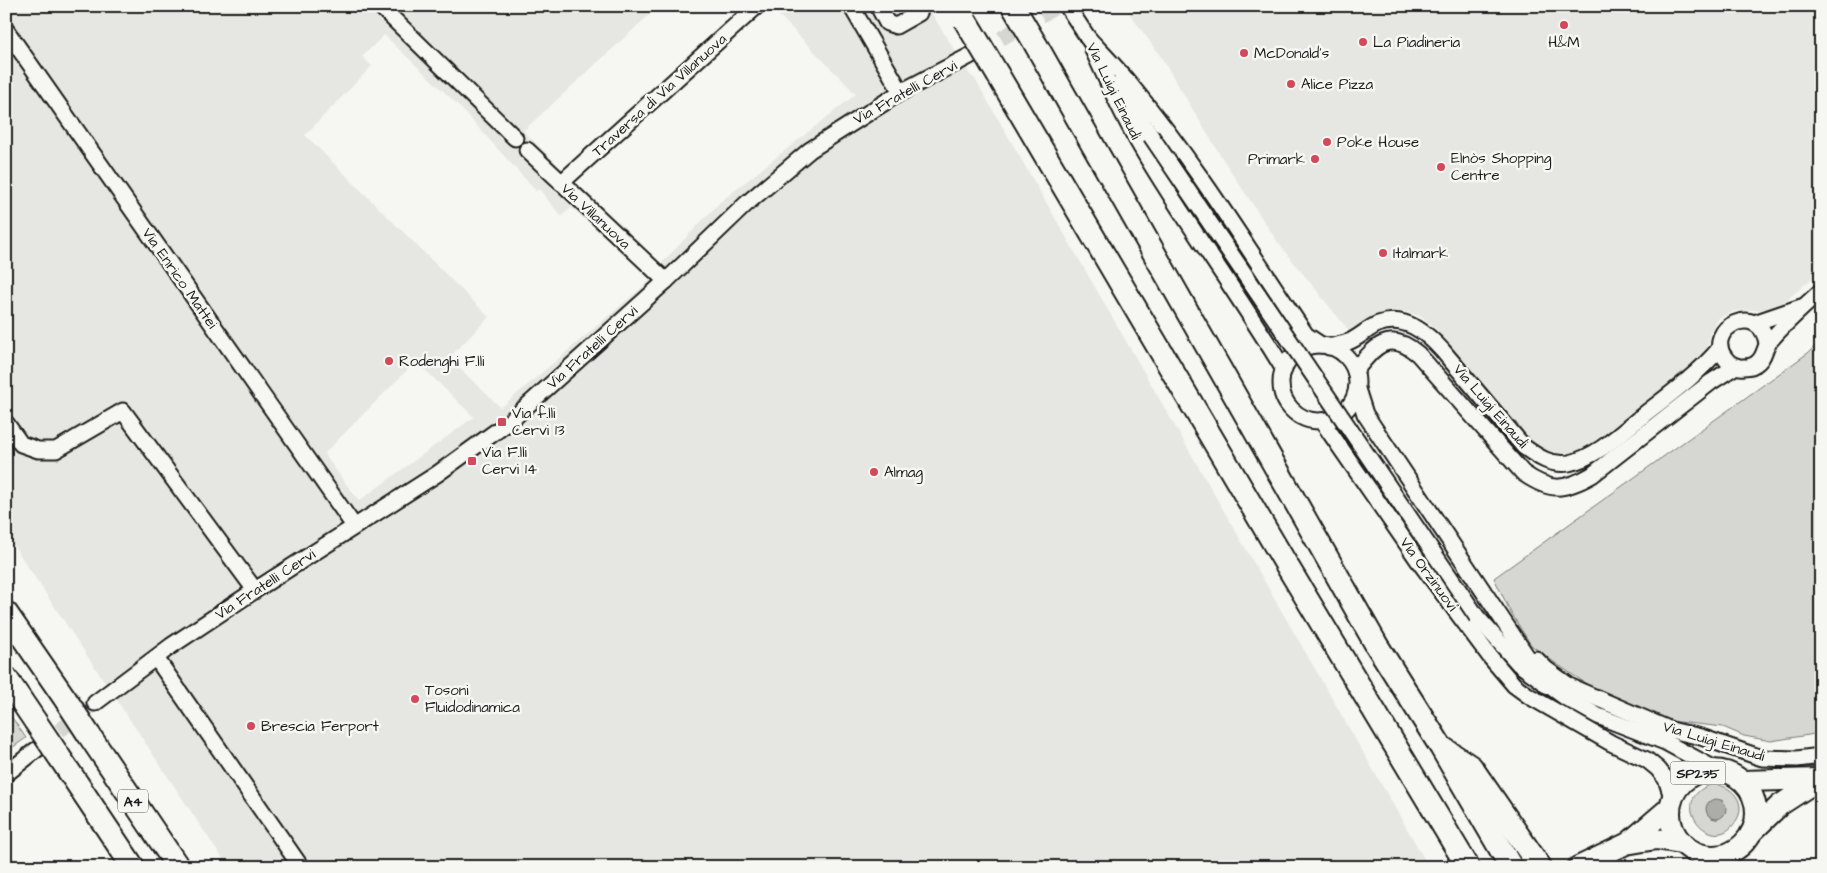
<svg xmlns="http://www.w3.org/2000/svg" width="1827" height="873" font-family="'Architects Daughter',sans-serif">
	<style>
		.built { fill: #e6e6e2; fill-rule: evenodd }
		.green { fill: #d6d6d2; stroke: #797977; fill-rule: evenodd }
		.water { fill: #acaca9; stroke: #727271 }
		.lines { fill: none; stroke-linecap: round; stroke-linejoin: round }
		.minor-tunnel { stroke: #d5d5d2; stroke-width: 15; stroke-dasharray: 15 8; stroke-linecap: butt }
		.minor-casing { stroke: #1c1c1c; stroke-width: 19 }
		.major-casing { stroke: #1c1c1c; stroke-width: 24 }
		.highway-casing { stroke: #1c1c1c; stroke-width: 26 }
		.minor { stroke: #f6f6f2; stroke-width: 15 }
		.major { stroke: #f6f6f2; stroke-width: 20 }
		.highway { stroke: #f6f6f2; stroke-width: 22 }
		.minor-bridge-casing { stroke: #1c1c1c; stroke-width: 19; stroke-linecap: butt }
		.highway-bridge-casing { stroke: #1c1c1c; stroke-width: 26; stroke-linecap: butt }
		.minor-bridge { stroke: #f6f6f2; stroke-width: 15 }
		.highway-bridge { stroke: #f6f6f2; stroke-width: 22 }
		.poi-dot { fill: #d1495b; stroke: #f6f6f2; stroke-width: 2 }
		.labels { text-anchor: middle; stroke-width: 5; stroke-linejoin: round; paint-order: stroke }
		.shield { fill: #f6f6f2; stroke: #5d5d5c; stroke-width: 1 }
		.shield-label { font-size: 14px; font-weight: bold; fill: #1c1c1c }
		.poi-label { font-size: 15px; fill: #1c1c1c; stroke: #f6f6f2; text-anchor: start }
		.street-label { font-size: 15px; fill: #1c1c1c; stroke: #f6f6f2 }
	</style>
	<rect width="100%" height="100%" fill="#f6f6f2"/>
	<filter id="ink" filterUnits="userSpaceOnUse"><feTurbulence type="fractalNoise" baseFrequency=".02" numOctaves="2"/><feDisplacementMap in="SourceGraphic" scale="10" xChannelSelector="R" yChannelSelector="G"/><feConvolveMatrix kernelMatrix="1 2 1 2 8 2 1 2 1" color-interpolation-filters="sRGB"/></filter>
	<g filter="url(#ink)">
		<!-- built -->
		<g class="built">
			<path d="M6,6H659L523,131L661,264L719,203L856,94L770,6H927L970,75L975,79L1429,867H228L6,534ZM384,35L459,106L536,191L539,189L561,216L572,208L652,279L504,405L500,407L449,358L489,317L305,135L372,66L362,57ZM416,361L474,417L359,501L324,454Z"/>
			<path d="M1130,6H1821V271L1783,303L1768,309L1736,311L1720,317L1710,331L1708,348L1704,357L1696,366L1603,440L1572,454L1560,456L1547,454L1536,447L1526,437L1434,327L1420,316L1407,312L1394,311L1376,316L1350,332L1279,244L1224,161L1161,57L1129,13Z"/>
		</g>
		<!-- green -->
		<g class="green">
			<path d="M1821,340V733L1771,741L1744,736L1723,727L1670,721L1633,708L1588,685L1551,660L1531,645L1511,613L1494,578L1808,353Z"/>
			<path d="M6,709L26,738L6,752Z"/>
			<path d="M1713,784C1731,785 1748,802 1736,821C1713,859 1663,799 1713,784ZM1722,800L1726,806L1718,819C1708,819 1703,810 1709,802Z"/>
		</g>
		<!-- water -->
		<circle class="water" cx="1716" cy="809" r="10"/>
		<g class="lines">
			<!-- minor-tunnel -->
			<g class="minor-tunnel">
				<path d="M981,50L1057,6"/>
				<path d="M41,745L95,703"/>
			</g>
			<!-- minor casing -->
			<g class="minor-casing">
				<g id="minor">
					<path d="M380,6L515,138"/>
					<path d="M851,6L901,92"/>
					<path d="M878,6L887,23L896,26L919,13L921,6"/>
					<path d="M1067,6L1092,44"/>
					<path d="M6,30L354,526"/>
					<path d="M1087,37C1103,54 1119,70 1133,88C1197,165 1250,252 1306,335L1321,345"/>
					<path d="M1093,50C1108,83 1123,117 1142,149C1186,224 1239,294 1284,370"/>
					<path d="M1118,85L1151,136"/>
					<path d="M527,150L666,281"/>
					<path d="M561,183L757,6"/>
					<path d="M1754,323L1801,307"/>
					<path d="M1767,344C1761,300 1702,328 1725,358C1729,364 1737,368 1744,367C1749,367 1755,365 1758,362C1765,356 1764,348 1769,342C1784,324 1803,307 1821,291"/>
					<circle cx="1319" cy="383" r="38"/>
					<path d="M1329,347C1336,345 1343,344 1348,342C1359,338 1368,328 1378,324C1404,314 1426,332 1442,350L1524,447C1538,457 1551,466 1569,463C1598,457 1623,431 1646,413C1672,393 1699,373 1720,348"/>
					<path d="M1355,371C1375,346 1389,329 1418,354L1523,473C1550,492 1564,491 1592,475L1711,382L1736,366"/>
					<path d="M1357,389L1365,414L1546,685"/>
					<path d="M1322,421L1418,560L1491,658L1514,685L1529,696L1611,743L1647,760L1658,769L1666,779L1672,797"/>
					<path d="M6,423L21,444L38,450H56L123,411L255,590"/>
					<path d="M1477,617L1519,664L1566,698L1598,716L1665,742L1717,770"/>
					<path d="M156,658L301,867"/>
					<path d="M1536,659L1546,669L1571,687L1671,730L1701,737L1762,758L1797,759L1821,756"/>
					<path d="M95,703L171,646L260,587L437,474L509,422L666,281L746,204L810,150L901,92L981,50"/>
					<path d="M6,774L36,750"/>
				</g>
			</g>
			<!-- major casing -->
			<g class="major-casing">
				<g id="major">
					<circle cx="1713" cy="813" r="43"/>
					<path d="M1742,781L1820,779"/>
					<path d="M1751,833L1780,805L1820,779"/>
					<path d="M1628,843L1670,807"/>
					<path d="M1578,867L1626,844L1656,839L1681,843"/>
				</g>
			</g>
			<!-- highway casing -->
			<g class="highway-casing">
				<g id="highway">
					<path d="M1036,45L1376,644L1441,747L1511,867"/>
					<path d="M998,75L1286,564L1468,867"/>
					<path d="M6,613L66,700"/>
					<path d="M6,678L35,721"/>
					<path d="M89,735L178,867"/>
					<path d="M1444,749L1471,767L1540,867"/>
					<path d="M58,755L133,867"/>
				</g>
			</g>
			<!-- minor -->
			<use href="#minor" class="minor"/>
			<!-- major -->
			<use href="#major" class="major"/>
			<!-- highway -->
			<use href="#highway" class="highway"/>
			<!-- minor-bridge casing -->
			<g class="minor-bridge-casing">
				<path id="minor-bridge" d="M1151,136L1477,617"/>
			</g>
			<!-- highway-bridge casing -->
			<g class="highway-bridge-casing">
				<g id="highway-bridge">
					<path d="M1013,6L1036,45"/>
					<path d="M965,20L998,75"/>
					<path d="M66,700L89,735"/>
					<path d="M35,721L58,755"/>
				</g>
			</g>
			<!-- minor-bridge -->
			<use href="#minor-bridge" class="minor-bridge"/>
			<!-- highway-bridge -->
			<use href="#highway-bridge" class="highway-bridge"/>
		</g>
	</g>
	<!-- markers -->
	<g class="poi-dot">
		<circle cx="1564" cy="25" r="5"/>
		<circle cx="1363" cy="42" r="5"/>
		<circle cx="1244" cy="53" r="5"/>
		<circle cx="1291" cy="84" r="5"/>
		<circle cx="1327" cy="142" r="5"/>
		<circle cx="1315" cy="159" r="5"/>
		<circle cx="1441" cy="167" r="5"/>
		<circle cx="1383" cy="253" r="5"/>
		<circle cx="389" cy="361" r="5"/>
		<rect x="497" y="417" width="10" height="10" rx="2.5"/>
		<rect x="467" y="456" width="10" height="10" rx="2.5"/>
		<circle cx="874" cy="472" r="5"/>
		<circle cx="415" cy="699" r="5"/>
		<circle cx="251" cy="726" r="5"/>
	</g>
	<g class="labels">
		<!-- shield labels -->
		<g class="shield">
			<rect x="1670.5" y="761.5" width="55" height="23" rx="4"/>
			<rect x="118" y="789.5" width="30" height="23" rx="4"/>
		</g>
		<g class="shield-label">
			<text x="1698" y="778">SP235</text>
			<text x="133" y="806">A4</text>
		</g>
		<!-- poi labels -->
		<g class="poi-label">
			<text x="1373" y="47">La Piadineria</text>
			<text x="1564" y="47" text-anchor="middle">H&amp;M</text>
			<text x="1254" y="58">McDonald's</text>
			<text x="1301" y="89">Alice Pizza</text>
			<text x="1337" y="147">Poke House</text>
			<text x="1451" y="163">Elnòs Shopping<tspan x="1451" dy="17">Centre</tspan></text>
			<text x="1305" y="164" text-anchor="end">Primark</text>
			<text x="1393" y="258">Italmark</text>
			<text x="399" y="366">Rodenghi F.lli</text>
			<text x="512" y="418">Via f.lli<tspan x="512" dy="17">Cervi 13</tspan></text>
			<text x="482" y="457">Via F.lli<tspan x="482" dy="17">Cervi 14</tspan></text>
			<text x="884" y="477">Almag</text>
			<text x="425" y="695">Tosoni<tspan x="425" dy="17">Fluidodinamica</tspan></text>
			<text x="261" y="731">Brescia Ferport</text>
		</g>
		<!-- street labels -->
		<g class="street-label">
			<text transform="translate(1114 91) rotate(64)" y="5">Via Luigi Einaudi</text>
			<text transform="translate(905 92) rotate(-29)" y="5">Via Fratelli Cervi</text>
			<text transform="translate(659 95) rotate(-42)" y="5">Traversa di Via Villanuova</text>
			<text transform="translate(596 216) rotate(43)" y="5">Via Villanuova</text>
			<text transform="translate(180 278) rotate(55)" y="5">Via Enrico Mattei</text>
			<text transform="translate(592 347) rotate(-42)" y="5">Via Fratelli Cervi</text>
			<text transform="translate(1491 406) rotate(49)" y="5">Via Luigi Einaudi</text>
			<text transform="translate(1429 574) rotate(54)" y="5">Via Orzinuovi</text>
			<text transform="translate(265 584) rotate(-33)" y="5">Via Fratelli Cervi</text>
			<text transform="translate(1714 741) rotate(17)" y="5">Via Luigi Einaudi</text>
		</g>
	</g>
	<!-- margin -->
	<rect width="1827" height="873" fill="none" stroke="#f6f6f2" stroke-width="25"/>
	<rect x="12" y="12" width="1802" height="848" fill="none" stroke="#1c1c1c" stroke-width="2" filter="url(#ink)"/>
</svg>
